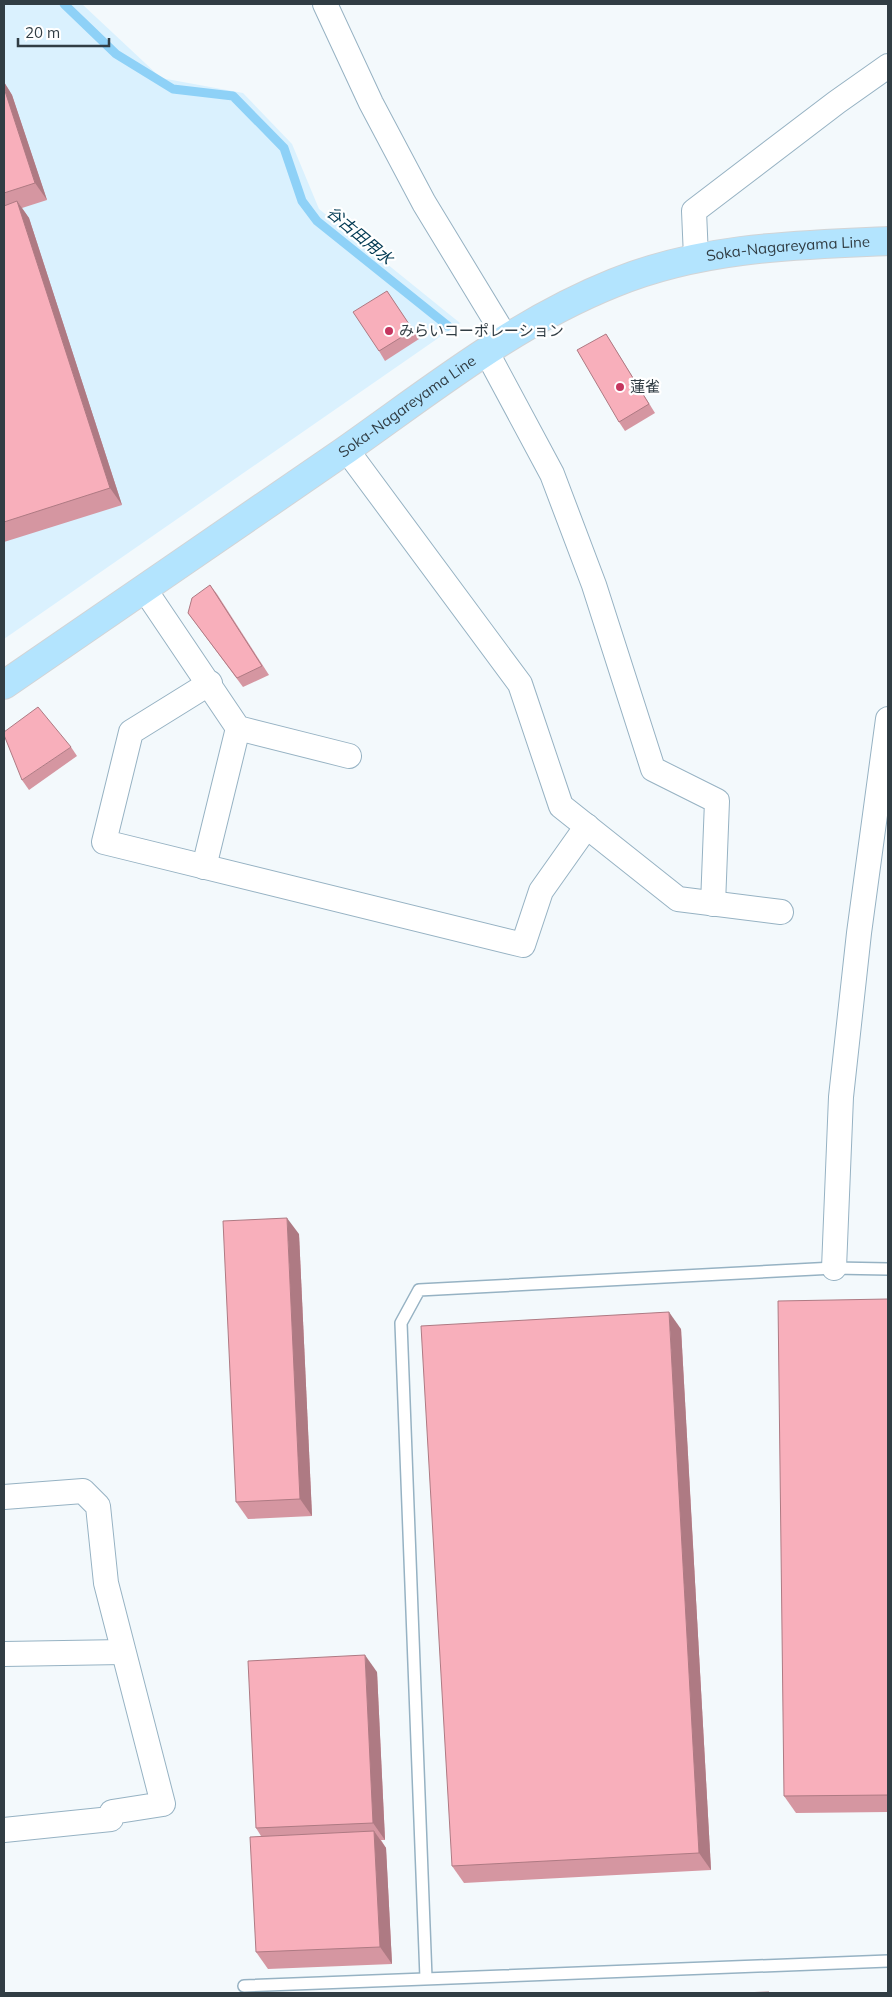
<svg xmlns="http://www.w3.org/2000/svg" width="892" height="1997" font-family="Mulish,'Noto Sans JP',sans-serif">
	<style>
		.built { fill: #daf1fe }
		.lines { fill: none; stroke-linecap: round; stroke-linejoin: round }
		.stream { stroke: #8ed1f7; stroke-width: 9 }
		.lane-casing { stroke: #96b2c3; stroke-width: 14 }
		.street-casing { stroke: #96b2c3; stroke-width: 26 }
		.primary-casing { stroke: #d2d4d6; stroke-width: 30 }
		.lane { stroke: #fff; stroke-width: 11 }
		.street { stroke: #fff; stroke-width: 24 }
		.primary { stroke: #b3e4fe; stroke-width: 28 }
		.wall { fill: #d596a1 }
		.shaded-wall { fill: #ae7a83 }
		.building { fill: #f8afbb; stroke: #ae7a83 }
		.poi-dot { fill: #c5365f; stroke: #fff; stroke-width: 2 }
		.labels { text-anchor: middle; stroke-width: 4.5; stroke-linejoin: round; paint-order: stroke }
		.street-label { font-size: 15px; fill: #313d44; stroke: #fff }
		.poi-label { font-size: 15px; fill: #313d44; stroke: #fff; text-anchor: start }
		.water-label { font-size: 16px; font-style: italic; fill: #003952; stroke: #fff }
	</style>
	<rect width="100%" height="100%" fill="#f3f9fc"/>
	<!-- built -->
	<path class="built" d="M4,4H82L161,78L243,93L292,144L319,209L460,323L4,639Z"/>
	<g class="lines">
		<!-- stream -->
		<path class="stream" d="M64,4L116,54L173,89L233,96L284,148L302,201L317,221L448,326"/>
		<!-- lane casing -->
		<g class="lane-casing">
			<g id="lane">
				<path d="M426,1978L401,1323L419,1290L834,1268L888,1269"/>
				<path d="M244,1986L888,1961"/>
			</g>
		</g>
		<!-- street casing -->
		<g class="street-casing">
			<g id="street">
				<path d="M325,4L371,103L424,203L506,338"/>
				<path d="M696,257L694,211L837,102L888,66"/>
				<path d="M486,351L552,474L594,585L653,769L717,801L713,904"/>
				<path d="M346,449L520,684L561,806L678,899L781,912"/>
				<path d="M145,590L238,728L349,756"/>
				<path d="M210,683L131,732L104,842L523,945L541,891L587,826"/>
				<path d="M204,867L238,728"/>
				<path d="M834,1268L841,1097L859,933L888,719"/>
				<path d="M4,1497L83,1491L98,1506L106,1583L163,1804L112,1812L111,1819L4,1830"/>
				<path d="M4,1654L123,1652"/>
			</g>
		</g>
		<!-- primary casing -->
		<g class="primary-casing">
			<g id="primary">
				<path id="s1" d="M4,685C117,607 230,530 343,452C430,391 514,323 614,283C701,247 796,245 888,241"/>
			</g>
		</g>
		<!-- lane -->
		<use href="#lane" class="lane"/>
		<!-- street -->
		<use href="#street" class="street"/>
		<!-- primary -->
		<use href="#primary" class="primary"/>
	</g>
	<!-- wall -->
	<g class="wall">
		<path d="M4,82L12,95L47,200L22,208L29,218L122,505L4,542Z"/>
		<path d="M387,291L419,339L385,361L379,351Z"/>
		<path d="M606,334L655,413L625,431L619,422Z"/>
		<path d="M210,585L217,594L269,675L243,687L188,613Z"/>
		<path d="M71,747L77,756L29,790L22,780Z"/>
		<path d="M299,1234L312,1516L248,1519L236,1502Z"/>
		<path d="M888,1299V1812L796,1813L784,1796Z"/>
		<path d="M681,1329L711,1870L464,1883L452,1866Z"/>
		<path d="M377,1672L385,1840H381L386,1848L392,1964L268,1969L256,1952L261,1836L256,1828Z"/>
	</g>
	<!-- shaded-wall -->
	<g class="shaded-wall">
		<path d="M4,82L12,95L47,200L35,183L4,88Z"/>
		<path d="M17,201L29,218L122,505L110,488Z"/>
		<path d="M287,1218L299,1234L312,1516L300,1499Z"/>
		<path d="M669,1312L681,1329L711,1870L699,1853Z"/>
		<path d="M365,1655L377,1672L385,1840L373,1823Z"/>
		<path d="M374,1831L386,1848L392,1964L380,1947Z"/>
	</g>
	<!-- building -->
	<g class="building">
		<path d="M4,88L35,183L4,193Z"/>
		<path d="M17,201L110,488L4,522V206Z"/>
		<path d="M387,291L413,330L379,351L353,312Z"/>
		<path d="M606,334L649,404L619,422L577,350Z"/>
		<path d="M210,585L262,666L237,678L188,613L192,598Z"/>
		<path d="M38,707L71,747L22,780L4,735V732Z"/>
		<path d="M287,1218L300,1499L236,1502L223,1221Z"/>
		<path d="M888,1299V1795L784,1796L778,1301Z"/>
		<path d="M669,1312L699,1853L452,1866L421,1326Z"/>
		<path d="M365,1655L373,1823L256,1828L248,1661Z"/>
		<path d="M374,1831L380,1947L256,1952L250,1837Z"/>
		<path d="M769,1992V1993H740Z"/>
	</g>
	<!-- markers -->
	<g class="poi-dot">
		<circle cx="389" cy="331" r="5"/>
		<circle cx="620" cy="387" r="5"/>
	</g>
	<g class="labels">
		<!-- street labels -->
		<g class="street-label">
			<text dy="5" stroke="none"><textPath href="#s1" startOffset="910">Soka-Nagareyama Line</textPath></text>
			<text dy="5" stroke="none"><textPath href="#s1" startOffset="490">Soka-Nagareyama Line</textPath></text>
		</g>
		<!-- poi labels -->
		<g class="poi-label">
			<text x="399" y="336">みらいコーポレーション</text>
			<text x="630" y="392">蓮雀</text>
		</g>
		<!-- water labels -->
		<g class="water-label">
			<text transform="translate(360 235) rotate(40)" y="6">谷古田用水</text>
		</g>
	</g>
	<!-- border -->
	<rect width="892" height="1997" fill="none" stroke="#313d44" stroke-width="10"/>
	<!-- scale -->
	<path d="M18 38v8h91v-8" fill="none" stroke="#313d44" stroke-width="2.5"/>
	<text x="25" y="38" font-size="15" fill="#313d44" stroke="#ffffff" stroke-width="4" paint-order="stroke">20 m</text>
</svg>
